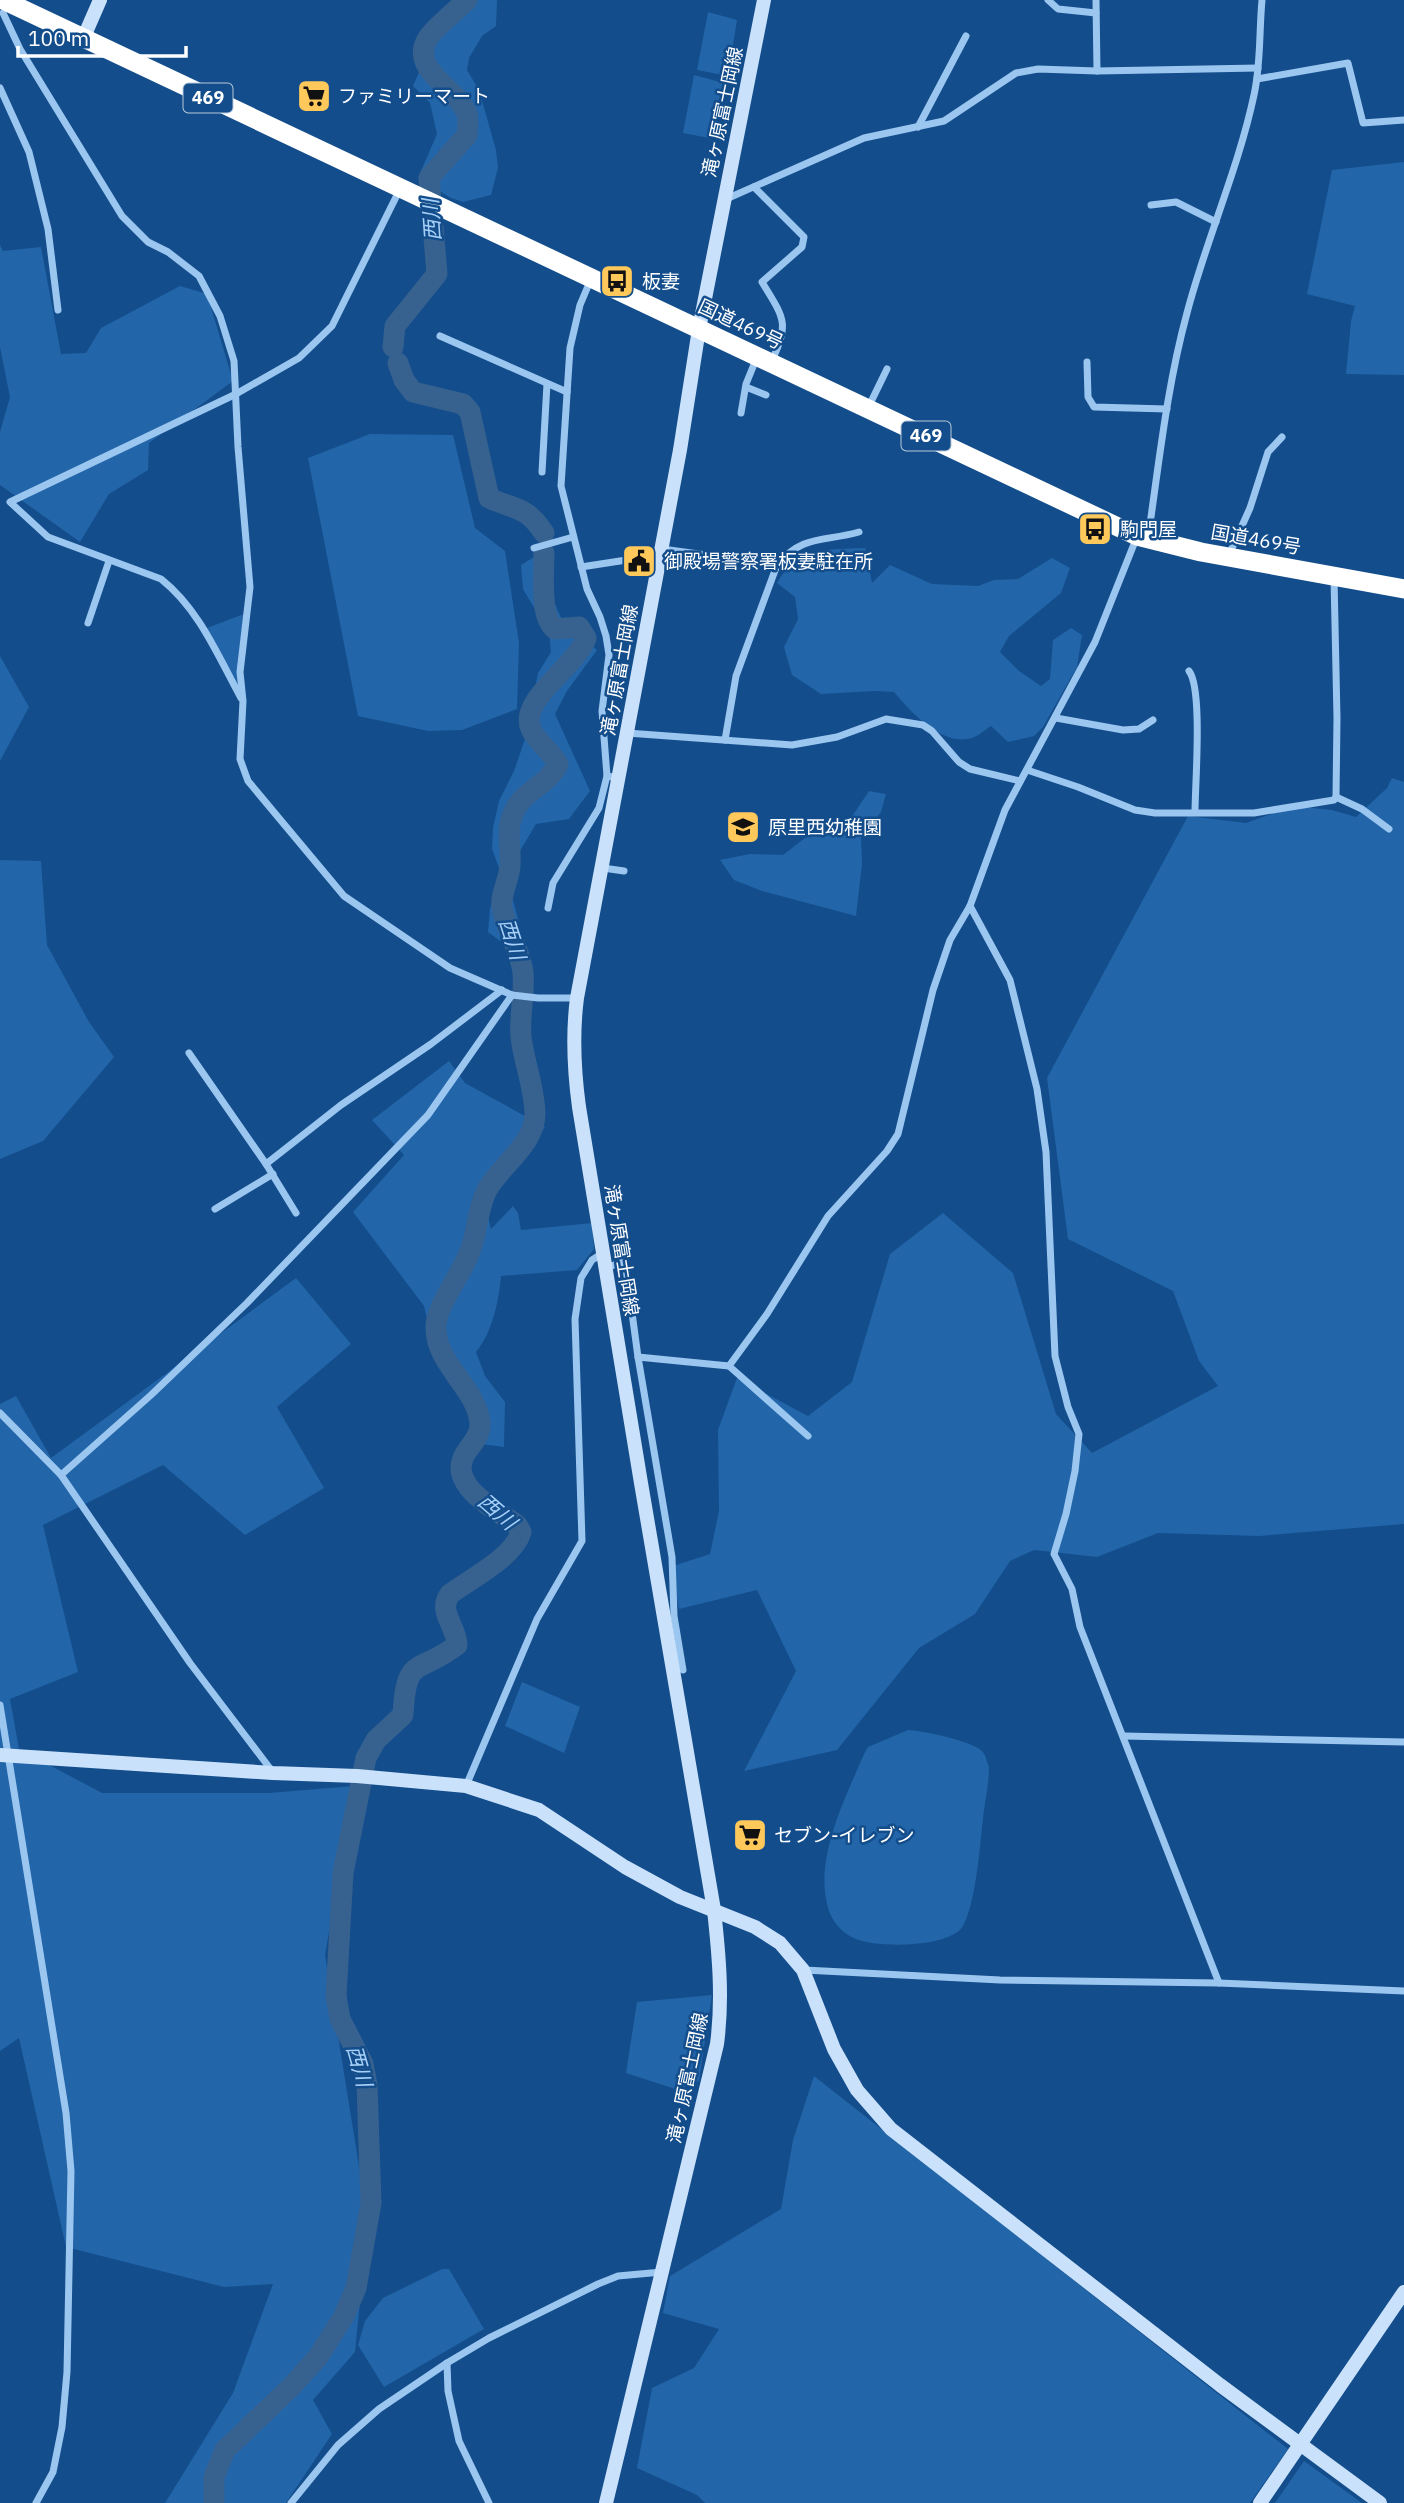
<svg xmlns="http://www.w3.org/2000/svg" width="1404" height="2503" font-family="'IBM Plex Sans','Noto Sans JP',sans-serif">
	<style>
		.green { fill: #2265a9 }
		.lines { fill: none; stroke-linecap: round; stroke-linejoin: round }
		.river { stroke: #376290; stroke-width: 21 }
		.street { stroke: #9bc6f0; stroke-width: 7 }
		.secondary { stroke: #c9e1fb; stroke-width: 14 }
		.highway { stroke: #fff; stroke-width: 19 }
		.labels { text-anchor: middle; stroke-width: 5; stroke-linejoin: round; paint-order: stroke }
		.shield { fill: #134d8b; stroke: #b8cadc; stroke-width: 2 }
		.shield-label { font-size: 18px; font-weight: bold; fill: #fff }
		.poi-label { font-size: 19px; fill: #fff; stroke: #134d8b; text-anchor: start }
		.street-label { font-size: 19px; fill: #fff; stroke: #134d8b }
		.water-label { font-size: 21px; font-style: italic; fill: #a7d0f8; stroke: #134d8b }
	</style>
	<rect width="100%" height="100%" fill="#134d8b"/>
	<!-- green -->
	<g class="green">
		<path d="M452,0H497L496,26L482,36L469,58L467,70L479,90L496,150L498,168L491,195L463,202L451,198L418,178L437,134L430,103L413,86L448,6Z"/>
		<path d="M708,12L737,20L728,76L697,70Z"/>
		<path d="M694,75L724,83L714,139L683,133Z"/>
		<path d="M1404,162V375L1346,374L1351,321L1355,306L1307,294L1332,170Z"/>
		<path d="M0,245L3,251L41,247L61,354L86,353L101,328L180,286L207,294L233,381L149,443L148,470L109,494L80,542L0,485V432L10,397L0,347Z"/>
		<path d="M370,434L453,435L475,528L505,551L519,643L517,709L462,730L428,731L358,716L308,458Z"/>
		<path d="M865,548L872,583L890,565L932,584L978,586L994,580L1018,579L1052,558L1070,568L1061,593L1009,636L1000,652L1019,671L1041,686L1050,679L1053,640L1071,628L1082,635L1077,667L1043,727L1034,736L1008,742L991,726C985,730 978,736 972,738C942,747 911,712 894,692L874,691L821,694L792,675L784,647L798,619L795,597L777,583C798,546 827,550 865,548Z"/>
		<path d="M534,557L563,622L597,650L567,691L555,714L590,791L569,819L536,824L511,866L513,900L523,938L500,941L488,932L490,908L502,876L492,849L493,828L499,801L514,771L525,739L538,673L551,652L549,633L523,589L521,565Z"/>
		<path d="M244,614L237,687L207,628Z"/>
		<path d="M0,656L29,707L0,761Z"/>
		<path d="M1392,778L1404,782V1524L1259,1536L1158,1533L1097,1557L1034,1550L1010,1561L975,1614L919,1648L837,1750L744,1771L796,1671L757,1590L679,1609L670,1567L710,1554L719,1511L718,1430L737,1378L808,1416L852,1382L890,1254L943,1213L1013,1273L1056,1414L1092,1453L1218,1386L1199,1361L1173,1291L1068,1239L1047,1078L1188,816L1246,823L1294,806L1332,810L1356,817L1387,788Z"/>
		<path d="M869,791L886,794L881,812L861,837L862,864L856,916L762,891L734,880L720,860L750,854L783,855L810,834L827,831L851,818Z"/>
		<path d="M0,860L41,861L47,945L89,1022L114,1057L43,1141L0,1159Z"/>
		<path d="M449,1061L465,1083L545,1127L486,1207L491,1229L513,1206L518,1213L521,1230L592,1223L594,1249L577,1270L501,1276C499,1301 492,1333 476,1352L485,1376L505,1402L504,1447L481,1444L474,1414L435,1354L424,1306L353,1212L404,1155L372,1120Z"/>
		<path d="M296,1278L351,1344L277,1407L324,1488L245,1535L163,1465L43,1525L78,1672L10,1699L19,1749L102,1793H269L354,1786L325,1955L368,2222L355,2352L313,2400L332,2434L286,2503H165L233,2393L273,2284L224,2287L66,2247L19,2038L0,2051V1404L16,1396L51,1458Z"/>
		<path d="M522,1682L580,1707L564,1753L505,1726Z"/>
		<path d="M908,1730C923,1731 974,1741 983,1752C986,1756 987,1763 989,1767C989,1782 986,1796 984,1810C980,1841 977,1900 963,1926C950,1948 877,1948 856,1939C843,1934 832,1922 828,1908C814,1858 845,1799 864,1754L868,1747Z"/>
		<path d="M712,1995L699,2081L678,2090L626,2073L637,2002Z"/>
		<path d="M814,2076L1288,2449L1250,2503H705L697,2495L637,2468L652,2388L694,2368L719,2329L663,2313L670,2276L781,2209L793,2140Z"/>
		<path d="M442,2269H449L484,2329L384,2387L358,2345L365,2321L383,2298Z"/>
		<path d="M1304,2461L1362,2503H1275Z"/>
	</g>
	<g class="lines">
		<!-- river -->
		<g class="river">
			<path d="M393,347L395,326L437,274L429,178L467,135C467,129 469,119 467,114C459,89 408,70 428,38C434,28 457,10 467,0"/>
			<path d="M398,363L404,380L413,392L463,404L470,412L489,498C516,510 526,506 544,533"/>
			<path d="M214,2503V2477L225,2450L291,2387L318,2357L344,2316L356,2288L371,2203L367,2085L363,2064L340,2019L336,1996L343,1873L366,1758L376,1740L403,1715C406,1654 418,1675 457,1645C457,1626 437,1612 450,1594C472,1578 514,1557 521,1532L517,1525C495,1509 444,1484 467,1451C473,1443 481,1434 480,1423C477,1388 436,1365 436,1328C435,1308 460,1276 468,1256C478,1236 476,1211 487,1190C500,1166 534,1145 535,1115C535,1089 524,1063 521,1037C519,1016 525,994 523,973C521,951 506,930 502,908C500,895 509,880 510,866C511,853 508,838 510,824C517,789 547,789 558,764C551,751 536,741 531,729C518,700 577,666 586,638L579,627L555,629C539,617 544,572 544,553"/>
		</g>
		<!-- street -->
		<g class="street">
			<path d="M1048,0L1058,9L1096,13"/>
			<path d="M1096,0L1097,71"/>
			<path d="M3,13L20,49L122,216L148,242L168,252L199,276L220,316L234,361L238,447L250,587L240,672L243,701L240,759L248,781L344,896L450,968L512,995L538,998H577"/>
			<path d="M1257,79L1348,63L1363,123L1404,120"/>
			<path d="M0,88L29,152L48,229L58,310"/>
			<path d="M918,127L966,36"/>
			<path d="M754,187L804,237L802,247L762,282C783,317 791,323 771,362"/>
			<path d="M724,200L864,138L944,121L1016,73L1038,69L1097,71L1258,68"/>
			<path d="M1151,205L1176,202L1216,222"/>
			<path d="M591,279L580,305L570,348L561,486L587,589L600,617L606,636L609,655L602,711L607,776L618,778"/>
			<path d="M440,336L567,392"/>
			<path d="M1087,362L1088,397L1094,407L1167,409"/>
			<path d="M746,387L766,395"/>
			<path d="M868,408L887,369"/>
			<path d="M741,413L746,384L757,357"/>
			<path d="M542,472L547,384"/>
			<path d="M1148,538C1159,463 1167,386 1187,313C1206,240 1238,170 1254,95C1261,64 1259,32 1262,0"/>
			<path d="M534,548L573,537"/>
			<path d="M662,549L728,558"/>
			<path d="M1228,557L1250,508L1268,452L1282,437"/>
			<path d="M581,567L659,555"/>
			<path d="M1334,578L1337,718L1336,797"/>
			<path d="M88,623L109,561"/>
			<path d="M1189,671C1203,689 1195,785 1195,812"/>
			<path d="M241,698C218,656 199,609 161,579L48,537L10,502L236,394L299,358L332,326L400,189"/>
			<path d="M1056,718L1123,730L1139,729L1153,720"/>
			<path d="M627,733L792,745L837,737L886,719L923,725L932,731L959,762L970,769L1020,781"/>
			<path d="M725,740L736,676L777,565C803,534 824,542 859,532"/>
			<path d="M1027,770L1078,787L1135,810L1155,813H1254L1334,800L1336,797L1362,809L1389,829"/>
			<path d="M603,868L624,871"/>
			<path d="M970,906L1010,980L1037,1089L1046,1152L1055,1356L1068,1407L1079,1434L1075,1471L1066,1514L1054,1554L1072,1589L1080,1627L1219,1983"/>
			<path d="M548,908L553,883L599,808L607,776"/>
			<path d="M189,1053L266,1164"/>
			<path d="M215,1209L273,1174"/>
			<path d="M296,1213L266,1164L341,1105L431,1044L502,990"/>
			<path d="M606,1268L625,1261L638,1357L672,1557L674,1616L683,1670"/>
			<path d="M638,1357L729,1366"/>
			<path d="M0,1413L61,1475L190,1663L272,1771"/>
			<path d="M808,1436L729,1366L767,1314L828,1216L887,1151L898,1134L933,990L950,940L970,906L1005,810L1095,642L1136,539"/>
			<path d="M61,1475L151,1395L247,1303L428,1115L512,995"/>
			<path d="M0,1705L66,2113L71,2171L67,2372L62,2427L53,2472L36,2503"/>
			<path d="M1124,1736L1404,1742"/>
			<path d="M466,1786L537,1619L582,1541L575,1319L581,1278L592,1260L603,1253"/>
			<path d="M804,1970L1000,1980L1219,1983L1404,1991"/>
			<path d="M447,2363L448,2391L459,2441L489,2503"/>
			<path d="M291,2503L338,2445L379,2409L447,2363L489,2338L598,2284L618,2276L662,2272"/>
		</g>
		<!-- secondary -->
		<g class="secondary">
			<path d="M83,39L100,0"/>
			<path d="M0,1755L273,1773L357,1776L466,1786L539,1810L625,1867L680,1897L755,1927L780,1943L803,1970L834,2049L857,2090L891,2129L1220,2385L1380,2503"/>
			<path d="M606,2503L717,2044C723,1999 719,1955 714,1910L641,1483L579,1107C574,1070 572,1036 577,998L680,450L699,329L764,0"/>
			<path d="M1260,2503L1404,2292"/>
		</g>
		<!-- highway -->
		<path class="highway" d="M3,0L1137,536L1201,552L1404,589"/>
	</g>
	<!-- icons -->
	<defs>
		<g id="supermarket-square" transform="scale(1.75)"><rect x="-9" y="-9" width="18" height="18" rx="4" fill="#ffc85b" stroke="#134d8b"/><path d="M-6-5.5h2.5l.6 2H6L4.5 2H-2.5L-4.4-4H-6ZM-1.5 3.2a1.3 1.3 0 1 0 .1 0ZM3 3.2a1.3 1.3 0 1 0 .1 0Z" fill="#111"/></g>
		<g id="bus-square" transform="scale(1.75)"><rect x="-9" y="-9" width="18" height="18" rx="4" fill="#ffc85b" stroke="#134d8b"/><path d="M-5-6H5V4H4V6H2V4H-2V6H-4V4H-5ZM-3.5-4V0h7V-4ZM-3.5 1.2v1.5H-2V1.2ZM2 1.2v1.5H3.5V1.2Z" fill="#111"/></g>
		<g id="civic-square" transform="scale(1.75)"><rect x="-9" y="-9" width="18" height="18" rx="4" fill="#ffc85b" stroke="#134d8b"/><path d="M-.6-6.5H3V-4.5H.6V-3L4-1V1h2V6H-6V1h2V-1L-.6-3ZM-1.2 2.5V6h2.4V2.5Z" fill="#111"/></g>
		<g id="school-square" transform="scale(1.75)"><rect x="-9" y="-9" width="18" height="18" rx="4" fill="#ffc85b" stroke="#134d8b"/><path d="M0-5L7-2L0 1L-7-2ZM-4 1L0 2.5L4 1V4Q0 6-4 4Z" fill="#111"/></g>
	</defs>
	<g fill-rule="evenodd">
		<use href="#supermarket-square" x="314" y="96"/>
		<use href="#bus-square" x="617" y="281"/>
		<use href="#bus-square" x="1095" y="529"/>
		<use href="#civic-square" x="639" y="561"/>
		<use href="#school-square" x="743" y="827"/>
		<use href="#supermarket-square" x="750" y="1835"/>
	</g>
	<g class="labels">
		<!-- shield labels -->
		<g class="shield">
			<rect x="183.5" y="83.5" width="49" height="29" rx="5"/>
			<rect x="901.5" y="421.5" width="49" height="29" rx="5"/>
		</g>
		<g class="shield-label">
			<text x="208" y="104">469</text>
			<text x="926" y="442">469</text>
		</g>
		<!-- poi labels -->
		<g class="poi-label">
			<text x="338" y="103">ファミリーマート</text>
			<text x="642" y="288">板妻</text>
			<text x="1120" y="536">駒門屋</text>
			<text x="664" y="568">御殿場警察署板妻駐在所</text>
			<text x="768" y="834">原里西幼稚園</text>
			<text x="774" y="1842">セブン-イレブン</text>
		</g>
		<!-- street labels -->
		<g class="street-label">
			<text transform="translate(722 112) rotate(-78)" y="7">滝ヶ原富士岡線</text>
			<text transform="translate(741 324) rotate(25)" y="7">国道469号</text>
			<text transform="translate(1256 539) rotate(10)" y="7">国道469号</text>
			<text transform="translate(619 670) rotate(-80)" y="7">滝ヶ原富士岡線</text>
			<text transform="translate(622 1250) rotate(81)" y="7">滝ヶ原富士岡線</text>
			<text transform="translate(687 2078) rotate(-78)" y="7">滝ヶ原富士岡線</text>
		</g>
		<!-- water labels -->
		<g class="water-label">
			<text transform="translate(432 220) rotate(-94)" y="7">西川</text>
			<text transform="translate(512 939) rotate(72)" y="7">西川</text>
			<text transform="translate(497 1512) rotate(41)" y="7">西川</text>
			<text transform="translate(359 2066) rotate(74)" y="7">西川</text>
		</g>
	</g>
	<!-- scale -->
	<path d="M18 46v10h168v-10" fill="none" stroke="#ffffff" stroke-width="3.5"/>
	<text x="28" y="46" font-size="21" fill="#ffffff" stroke="#134d8b" stroke-width="5" paint-order="stroke">100 m</text>
</svg>
